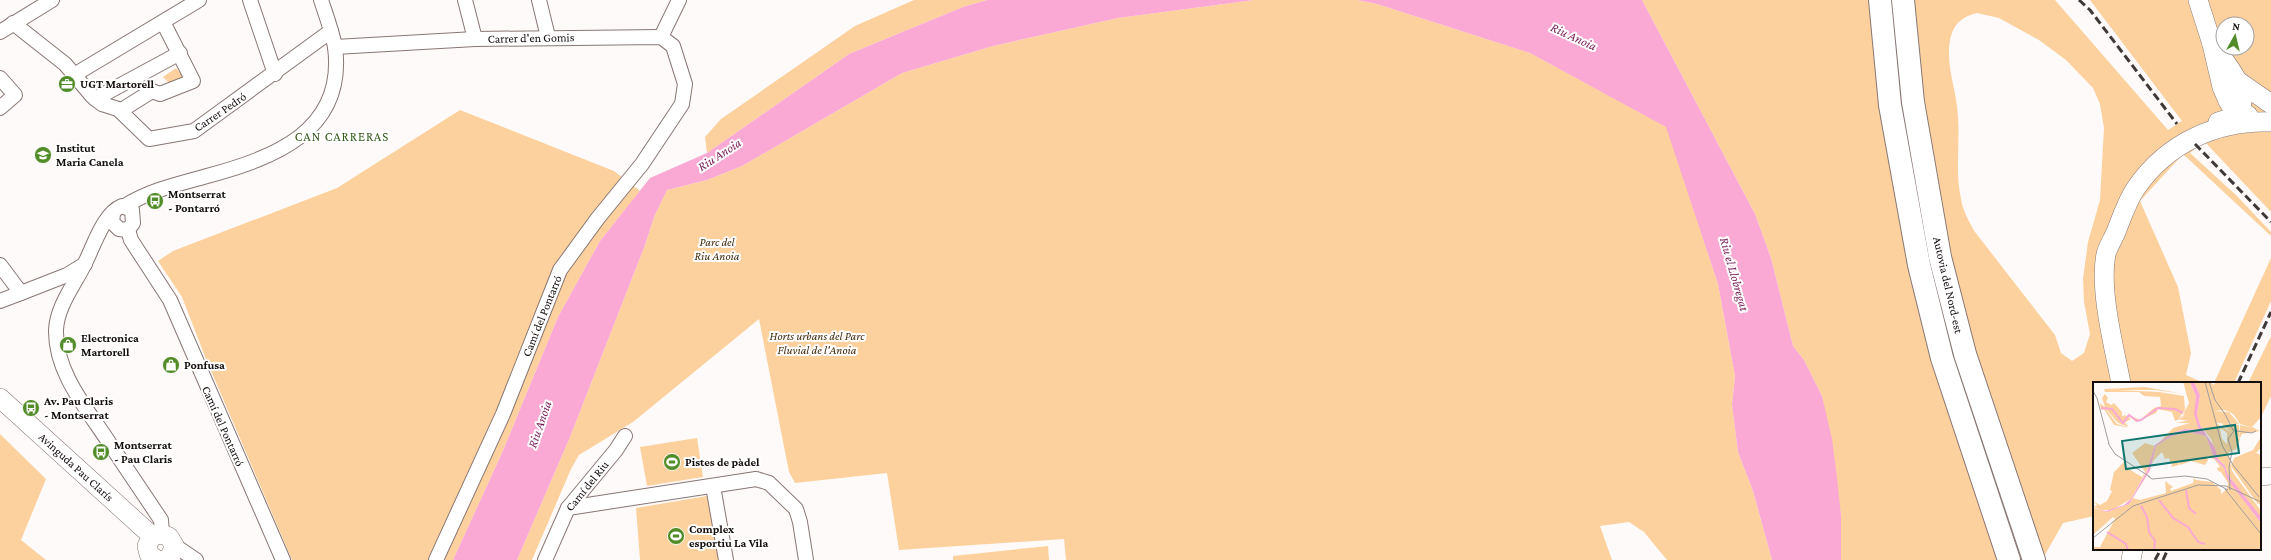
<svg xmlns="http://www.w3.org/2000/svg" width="2271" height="560" font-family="'Crimson Pro',serif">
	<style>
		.green { fill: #fdd19d; fill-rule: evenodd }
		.water { fill: #f9a9d3 }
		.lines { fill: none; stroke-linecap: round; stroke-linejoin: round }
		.minor-casing { stroke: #887774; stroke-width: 16 }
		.tertiary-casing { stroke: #887774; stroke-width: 18 }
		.secondary-casing { stroke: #887774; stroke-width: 20 }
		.motorway-casing { stroke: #887774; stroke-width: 24 }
		.minor { stroke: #fff; stroke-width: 14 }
		.tertiary { stroke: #fff; stroke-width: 17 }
		.secondary { stroke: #fff; stroke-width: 19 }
		.motorway { stroke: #fff; stroke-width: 22 }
		.rail { stroke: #3f3938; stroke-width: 3; stroke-dasharray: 8 4; stroke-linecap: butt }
		.labels { text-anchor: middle; stroke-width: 4; stroke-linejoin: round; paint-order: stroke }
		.street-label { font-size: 12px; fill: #140e0d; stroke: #fff }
		.poi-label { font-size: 12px; font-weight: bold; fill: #140e0d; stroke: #fff; text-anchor: start }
		.park-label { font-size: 12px; font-style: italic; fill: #402a0b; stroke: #fff }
		.water-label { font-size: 13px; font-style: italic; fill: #771d56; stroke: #fff }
		.neighbourhood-label { font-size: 13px; letter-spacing: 1px; fill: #375d1f; stroke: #fff }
		.inset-river { fill: none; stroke: #f9a9d3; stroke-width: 2 }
		.inset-road { fill: none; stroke: #a09c9b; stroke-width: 1 }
		.view { fill: #0f766e; fill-opacity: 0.15; stroke: #0f766e; stroke-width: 2 }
		.inset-edge { fill: none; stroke: #140e0d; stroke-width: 2 }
	</style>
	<rect width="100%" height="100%" fill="#fefaf9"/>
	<!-- green -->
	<g class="green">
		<path d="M914,0H987L963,7L849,54L707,153L705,137L721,119L855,26Z"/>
		<path d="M1254,0H1357L1377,4L1530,53L1667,127L1718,284L1735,376L1732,405L1738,452L1753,491L1772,560H1667L1644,532L1629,522L1600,526L1612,560H1066L1064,539L899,550L887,473L795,483L789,472L759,319L633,422L579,455L571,469L532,560H517L570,437L645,245L654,217L667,190L707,180L742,166L902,73L993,46L1118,18Z"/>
		<path d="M1642,0H2055L2168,130L2182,121L2090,0H2271V212L2204,141L2190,153L2237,196L2271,232V236L2183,154L2140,201L2178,287L2191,353L2186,375L2204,383H2094V516L2063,523L2042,560H1841V515L1822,396L1804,360L1793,346L1771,258L1755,214ZM1977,13L1999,18L2039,40L2066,60L2093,88L2100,104L2104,128L2100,200L2088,242L2083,279L2084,302L2090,334L2084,353L2072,361L2061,353L2055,335L1975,232C1969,222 1963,211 1961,199C1955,172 1960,144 1958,117C1957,89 1944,63 1951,36C1955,22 1964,16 1977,13ZM2223,24H2247V48H2223Z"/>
		<path d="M176,68L187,81L173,87L163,77Z"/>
		<path d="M460,110L614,171L640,191L600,241L558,317L502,453L453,560H292L206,359L182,297L158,261L173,251L337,188Z"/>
		<path d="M2271,258V301L2234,383H2214Z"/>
		<path d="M2271,336V396L2260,419V383H2248Z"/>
		<path d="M0,434L46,479L21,540L46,560H0Z"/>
		<path d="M697,438L703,477L647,486L640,447Z"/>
		<path d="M707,496L719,560H640L636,508Z"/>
		<path d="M1048,546L1049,560H953V556Z"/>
	</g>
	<!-- water -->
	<g class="water">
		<path d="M987,0H1254L1118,18L993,46L902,73L742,166L707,180L667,190L654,217L645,245L570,437L517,560H453L502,453L558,317L600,241L650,178L707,153L849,54L963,7Z"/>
		<path d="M1357,0H1642L1755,214L1771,258L1793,346L1804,360L1822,396L1832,439L1837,478L1841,515V560H1772L1753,491L1738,452L1732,405L1735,376L1718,284L1666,127L1530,53L1377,4Z"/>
	</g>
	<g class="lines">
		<!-- minor casing -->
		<g class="minor-casing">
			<g id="minor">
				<path d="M250,0L275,74"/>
				<path d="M465,0L475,39"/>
				<path d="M539,0L548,37"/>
				<path d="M13,23L65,64L92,96L102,104L118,109L149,139L194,131L331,31"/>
				<path d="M0,32L52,0"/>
				<path d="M661,37L679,0"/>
				<path d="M335,47L475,39L661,37L673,46L685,84L682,104L642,164L598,218L560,270L503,414L436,560"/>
				<path d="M74,75L199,0"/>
				<path d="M0,78L15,95L0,108"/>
				<path d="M95,99L180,53"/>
				<path d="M120,111L152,91L160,94L193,81L163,22"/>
				<path d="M125,206C150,190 179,184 207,176C274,158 346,131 335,47C332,31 326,15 321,0"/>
				<path d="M113,214L112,222L119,229L128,230L133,223L132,210L122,206C104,213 94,245 86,261C76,283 57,305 56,330C55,373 88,410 110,444C127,469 144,495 161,520L162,534"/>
				<path d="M128,230L131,240L170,300L283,560"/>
				<path d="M0,265L21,293L67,275L85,264"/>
				<path d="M0,301L21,293"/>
				<path d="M713,486L726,560"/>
				<path d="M568,508L756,479L769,483L796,509L800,522L806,560"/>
				<path d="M174,545L196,560"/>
				<path d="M545,560L568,508L616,450L625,436"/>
			</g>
		</g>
		<!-- tertiary casing -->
		<g class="tertiary-casing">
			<path id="tertiary" d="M2260,477L2271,476"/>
		</g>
		<!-- secondary casing -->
		<g class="secondary-casing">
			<g id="secondary">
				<path d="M2198,0L2212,44L2222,87L2228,101L2233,109L2248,115"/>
				<path d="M2212,44C2225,62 2255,93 2236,116L2218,122"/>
				<path d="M2238,81L2271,104"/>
				<path d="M2121,383C2114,347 2099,290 2106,254C2108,247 2113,239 2116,232C2122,217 2127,201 2136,188C2167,143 2217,120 2271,122"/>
				<path d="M0,398L152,536"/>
				<path d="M157,560L149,554L147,546L152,536L162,534L169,537L174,545L171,556L165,560"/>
				<path d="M2131,560L2133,549"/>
			</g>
		</g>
		<!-- motorway casing -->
		<g class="motorway-casing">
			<g id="motorway">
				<path d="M1880,0L1890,105L1919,265L1942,358L2009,560"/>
				<path d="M1903,0L1913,102L1940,257L1965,354L2034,560"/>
			</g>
		</g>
		<!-- minor -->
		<use href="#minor" class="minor"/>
		<!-- tertiary -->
		<use href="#tertiary" class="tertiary"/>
		<!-- secondary -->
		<use href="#secondary" class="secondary"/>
		<!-- motorway -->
		<use href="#motorway" class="motorway"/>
		<!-- rail -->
		<g class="rail">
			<path d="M2079,0L2090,10L2177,124"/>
			<path d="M2195,144L2271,222"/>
			<path d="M2238,383L2271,312"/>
			<path d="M2155,560L2161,549"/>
			<path d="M2163,560L2168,549"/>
		</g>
	</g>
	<!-- icons -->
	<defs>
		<g id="office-disc" transform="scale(0.9)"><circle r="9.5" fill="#528d2a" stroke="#fff"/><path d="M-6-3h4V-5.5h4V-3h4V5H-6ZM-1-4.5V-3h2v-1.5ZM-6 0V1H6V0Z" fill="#fff"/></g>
		<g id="school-disc" transform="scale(0.9)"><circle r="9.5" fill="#528d2a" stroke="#fff"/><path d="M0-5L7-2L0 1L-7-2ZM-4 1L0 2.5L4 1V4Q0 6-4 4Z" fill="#fff"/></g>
		<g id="bus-disc" transform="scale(0.9)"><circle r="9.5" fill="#528d2a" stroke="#fff"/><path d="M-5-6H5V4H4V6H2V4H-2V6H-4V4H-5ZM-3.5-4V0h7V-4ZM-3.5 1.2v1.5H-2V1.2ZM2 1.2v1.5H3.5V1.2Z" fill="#fff"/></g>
		<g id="shop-disc" transform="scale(0.9)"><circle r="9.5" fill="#528d2a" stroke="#fff"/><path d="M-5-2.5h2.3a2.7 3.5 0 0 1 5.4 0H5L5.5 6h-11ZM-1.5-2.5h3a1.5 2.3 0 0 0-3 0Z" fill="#fff"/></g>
		<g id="stadium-disc" transform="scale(0.9)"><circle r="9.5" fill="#528d2a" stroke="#fff"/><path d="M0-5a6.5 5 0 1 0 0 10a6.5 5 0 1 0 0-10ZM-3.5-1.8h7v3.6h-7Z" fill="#fff"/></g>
	</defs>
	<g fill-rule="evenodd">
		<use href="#office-disc" x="67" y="84"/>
		<use href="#school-disc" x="43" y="155"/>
		<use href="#bus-disc" x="155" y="201"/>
		<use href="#shop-disc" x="68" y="345"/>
		<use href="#shop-disc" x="171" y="365"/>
		<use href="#bus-disc" x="31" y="408"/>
		<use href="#bus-disc" x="101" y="452"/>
		<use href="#stadium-disc" x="672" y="462"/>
		<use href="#stadium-disc" x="676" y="536"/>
	</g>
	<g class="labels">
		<!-- street labels -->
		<g class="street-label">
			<text transform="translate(531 38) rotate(-1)" y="4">Carrer d'en Gomis</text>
			<text transform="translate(220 112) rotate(-34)" y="4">Carrer Pedró</text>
			<text transform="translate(1948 285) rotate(77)" y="4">Autovia del Nord-est</text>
			<text transform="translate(542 316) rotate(-68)" y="4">Camí del Pontarró</text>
			<text transform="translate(223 426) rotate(66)" y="4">Camí del Pontarró</text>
			<text transform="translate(76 467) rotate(42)" y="4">Avinguda Pau Clarís</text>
			<text transform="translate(587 486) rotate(-51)" y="4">Camí del Riu</text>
		</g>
		<!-- poi labels -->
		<g class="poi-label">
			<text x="80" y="88">UGT Martorell</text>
			<text x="56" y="152">Institut<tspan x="56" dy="14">Maria Canela</tspan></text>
			<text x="168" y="198">Montserrat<tspan x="168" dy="14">- Pontarró</tspan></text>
			<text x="81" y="342">Electronica<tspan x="81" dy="14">Martorell</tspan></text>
			<text x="184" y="369">Ponfusa</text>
			<text x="44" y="405">Av. Pau Claris<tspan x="44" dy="14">- Montserrat</tspan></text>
			<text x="114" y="449">Montserrat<tspan x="114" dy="14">- Pau Claris</tspan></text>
			<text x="685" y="466">Pistes de pàdel</text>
			<text x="689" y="533">Complex<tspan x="689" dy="14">esportiu La Vila</tspan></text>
		</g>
		<!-- park labels -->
		<g class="park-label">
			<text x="717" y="246">Parc del<tspan x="717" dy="14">Riu Anoia</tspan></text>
			<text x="817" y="340">Horts urbans del Parc<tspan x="817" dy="14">Fluvial de l'Anoia</tspan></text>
		</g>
		<!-- water labels -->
		<g class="water-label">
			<text transform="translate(1574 36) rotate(25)" y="5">Riu Anoia</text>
			<text transform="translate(719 154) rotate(-33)" y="5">Riu Anoia</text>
			<text transform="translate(1735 274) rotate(74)" y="5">Riu el Llobregat</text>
			<text transform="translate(539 424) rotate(-71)" y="5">Riu Anoia</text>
		</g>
		<!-- neighbourhood labels -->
		<g class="neighbourhood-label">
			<text x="342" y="141">CAN CARRERAS</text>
		</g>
	</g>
	<!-- overview -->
	<g transform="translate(2093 382)">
		<rect width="168" height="168" fill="#fefaf9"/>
		<path d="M90,0H97L103,14L102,26L106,48L92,47L80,51L65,62L80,46L97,41H84L95,38H87L96,21ZM101,0H118L120,3L124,0H168V35L159,45L167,49L149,52L147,56L140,51L147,57L143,67L135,71L139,89L168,129V136L135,93L132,84L125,77L118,57L107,43L104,32L107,13ZM131,28L137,30L141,33L147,42L161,46L147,43L146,55V43L128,41L138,50L123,41L146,42L136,30L121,29ZM127,46L134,51V62L129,57ZM52,5L91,12L62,8H25L66,10L91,14L92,28L85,37L92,31L89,36L82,39L79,30L65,27L63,31L43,40L36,33L47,38L61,26L68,24L67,15L51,14L46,10H12L11,7ZM12,12L15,16L13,20L18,23L21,21L29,30V34L32,33L38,37L29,42L33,41L35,45L25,41L13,27L14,29L24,42L37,46L21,43L11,27L8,28L7,21L12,25L9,16ZM97,50L113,54L121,76L131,86L134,96L168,141V168H0V165H7L22,137L20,135L0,153V126L14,130L36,122L57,88L63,64L79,54ZM69,70L72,77L76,76L77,80H80L78,85L86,83L85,78L87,83L98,79L112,83L115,78L114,74L122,78L127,85L124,86L125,89L128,90L135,101L134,107L128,112V108L119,100L103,98L101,96L100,101L78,109L77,107L80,105L72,99L73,111L47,118L40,116L61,78ZM168,55L167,67L163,71L168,73V123L164,121L168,127L138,84L141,76L160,68ZM52,61L62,64L55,86L38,117L19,128H8L0,125L4,123L0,119L7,123L14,119L19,109L17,108L21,90L31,80L34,86L49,95L52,90L39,71Z" fill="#fdd19d" fill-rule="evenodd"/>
		<path d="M97,0H101L107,13L104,32L107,43L122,66L125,77L132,84L135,93L168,135V141L134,97L131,86L121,76L113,54L97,50L79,54L63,64L57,88L36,122L14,130L0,126L13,129L31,123L38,117L54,89L62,63L80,51L92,47L106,48L101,32L103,14Z" fill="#f9a9d3"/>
		<path class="inset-river" d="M8,26L19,27L30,41L36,33L44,39L48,38L65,26L82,27L90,31M93,108L96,126L103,132M66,118L80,136L95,145L105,160L112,162M48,124L54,135L56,150L62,159L61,168M14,150L33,162L35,168"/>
		<path class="inset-road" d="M112,0L129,63L140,83L166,115M116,0L122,18L132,32L140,48L145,49M0,9L4,16L16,62M144,49L159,51L163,49M15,61L22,72M22,72L57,95M55,94L59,97L92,94L114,97L135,108M132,107L168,152M137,108L136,85L139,70L135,57L141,49M0,156L40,124L105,103L133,104L168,120"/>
		<path class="view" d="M142,43L146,71L33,87L29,59Z"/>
		<rect width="168" height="168" class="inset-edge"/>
	</g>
	<!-- north arrow -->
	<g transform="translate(2235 36) rotate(8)"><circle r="19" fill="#ffffff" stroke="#a19f9e"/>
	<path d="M0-3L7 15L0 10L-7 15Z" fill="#528d2a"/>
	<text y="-6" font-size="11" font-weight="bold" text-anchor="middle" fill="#140e0d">N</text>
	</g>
</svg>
